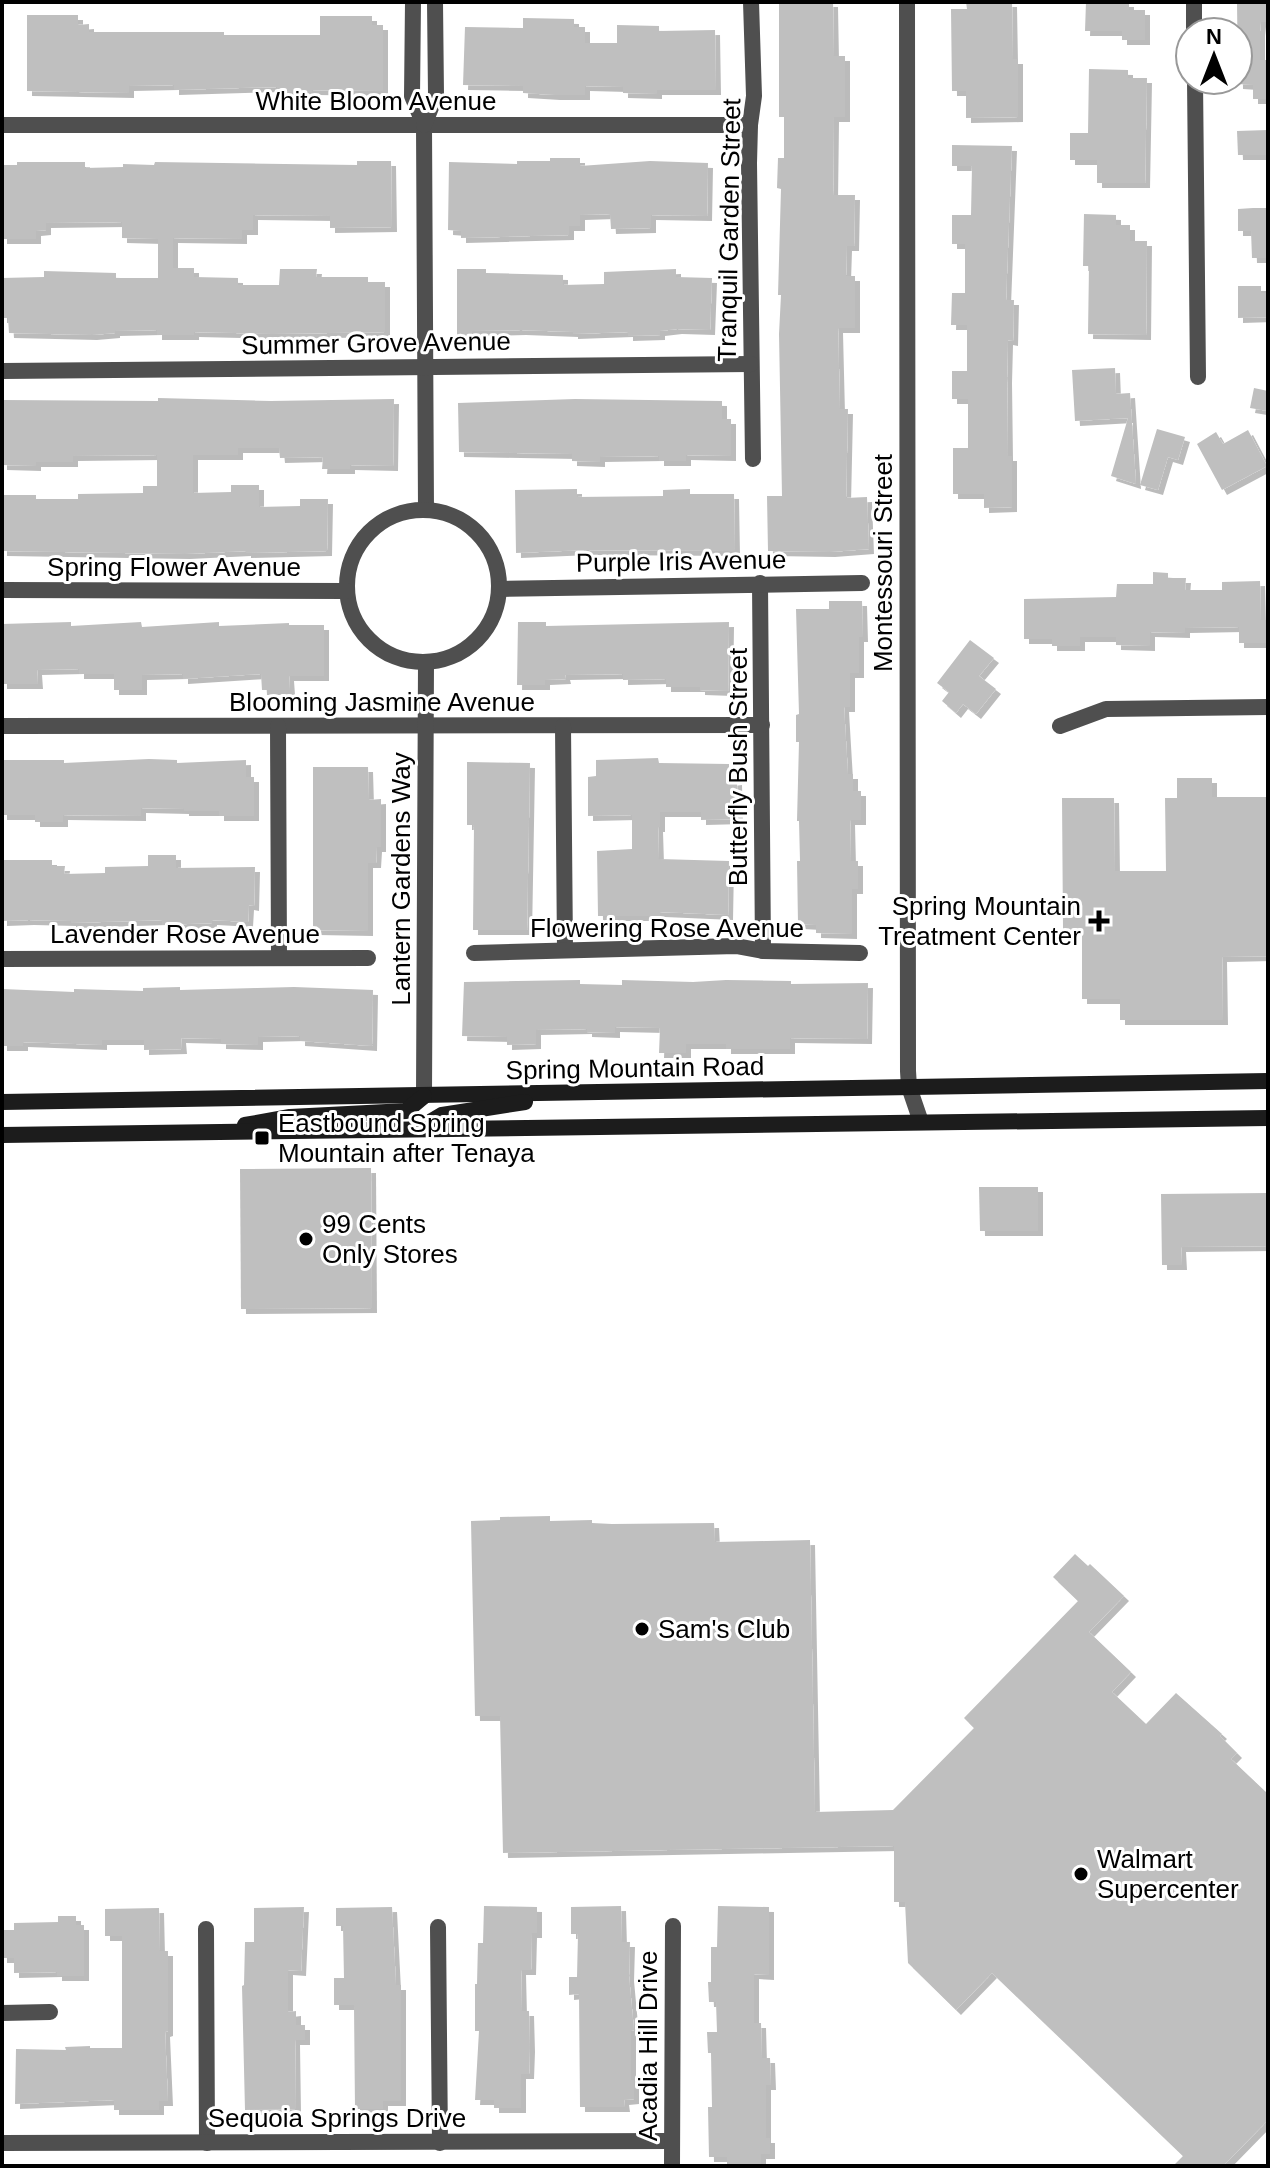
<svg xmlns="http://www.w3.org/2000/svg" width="1270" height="2168" font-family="Helvetica,sans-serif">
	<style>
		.building { fill: #bfbfbf; filter: url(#shadow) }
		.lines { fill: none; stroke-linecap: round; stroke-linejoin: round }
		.street { stroke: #4f4f4f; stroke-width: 16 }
		.secondary { stroke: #1c1c1c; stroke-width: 16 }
		.poi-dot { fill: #000; stroke: #fff; stroke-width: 3 }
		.labels { text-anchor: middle; stroke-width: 6; stroke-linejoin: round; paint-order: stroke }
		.street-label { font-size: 26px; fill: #000; stroke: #fff }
		.poi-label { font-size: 26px; fill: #000; stroke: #fff; text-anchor: start }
	</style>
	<defs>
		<filter id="shadow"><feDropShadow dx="5" dy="5" stdDeviation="0" flood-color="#0004"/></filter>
	</defs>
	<rect width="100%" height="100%" fill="#fff"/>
	<!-- building -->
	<g class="building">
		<path d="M779,2H833L834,56H845V117H834L833,195H855L854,246H847L846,276H855V328H838L840,409H848L846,498L867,497L869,549L830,552L768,551L767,496H782L779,334L781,295H778L781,189L777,188L778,158H784V117H779Z"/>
		<path d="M966,2H1012L1013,59H1018V117L966,118V91H952L951,9H967Z"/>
		<path d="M1086,2H1129V10H1145V40H1122V31H1085Z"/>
		<path d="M1237,2H1268V22H1261L1260,31V60H1268V99H1253V85L1238,84Z"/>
		<path d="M27,15H78V25L89,24V32H224V35H320V16H372V25H383V91L312,90V92H277V87L174,90V85L129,86V93L27,91Z"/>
		<path d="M523,18L574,19V27H585V43H617V25L659,26V31L715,30L716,90H657V94L623,93V87L585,86V95H555L523,93V86L463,85L465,27L523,28Z"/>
		<path d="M1089,69L1128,70V78H1147L1145,183H1097V160H1070V133H1088Z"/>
		<path d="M1268,130V155H1238L1237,131Z"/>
		<path d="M952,145L1012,146L1006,300H1014L1013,341L1008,340L1007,378L1008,456H1012V507L984,508V494H953V448H968V399H952V371H967V325H951L952,293H965V244H952V215H971L972,166H952Z"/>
		<path d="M550,158H580V166L650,161L708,163L707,216L651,215V228L611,229L610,214L580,215V226H569V235L461,238V231L448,230L449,162L517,164V161H550Z"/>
		<path d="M357,161H391L392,227L330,228V216L253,215V230H242V239L173,238V268H194V277L238,278V285H279L280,269H317L316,277H368V282H385V332L272,334L194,332V335H157V330L115,331V333L92,335L9,333L8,318H2V278L44,277V271L116,273V278H158V239L122,238V222L46,223V230L36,231V239H2V165H17V162H85V168L123,167V164L154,165L155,162L357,165Z"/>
		<path d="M1253,208H1268V258H1252L1251,231H1238V209Z"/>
		<path d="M1084,214L1116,215V225H1130V241H1147L1146,335L1088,334L1089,266H1083Z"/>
		<path d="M457,269H486V273L563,275V285L604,284V272L676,269V277L712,278L710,330L677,329L660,331V335L628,336V332L573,334V332L521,330L472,331V335H457Z"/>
		<path d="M1238,286H1261V293H1268V317L1238,318Z"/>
		<path d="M1115,368L1116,394L1130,393L1136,484L1111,476L1128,418L1075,421L1072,370Z"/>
		<path d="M1254,388L1268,391V411L1250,408Z"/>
		<path d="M158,398L271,401L394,399L393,466L350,465V469H322L323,457L280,458L279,448H238V455H193V493L231,492V485H259V507L300,506V499H328L327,551L246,553V551L185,554L2,551V495H36V499H78V494L143,493V486H157V455L73,456V462H36V466L2,465V400L158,401Z"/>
		<path d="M575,399L722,401V419H731V456L686,455V461H659V456L600,457V462L572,461V454L459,452L458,403Z"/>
		<path d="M1157,429L1185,437L1178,460L1168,457L1158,490L1140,485Z"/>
		<path d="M1248,430L1267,466L1222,490L1197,444L1216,432L1223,444Z"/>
		<path d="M577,489V497L663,496V490L690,489V494H734L735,551L585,550L516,553L515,490Z"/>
		<path d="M1153,572L1168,573V578H1186L1185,590H1222V582L1260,581L1261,620H1268V643H1239V627L1185,628V633L1150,632V646L1116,645V637H1080V646H1052V639H1024V599L1116,597L1117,584H1153Z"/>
		<path d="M829,601H862L863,637H859V673H850V707H844L848,774H853V791H861V820H850L851,861H858V889H852V934L816,933V925L798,924L797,861H800L799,821H797L799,742H796V715L799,714L796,609H829Z"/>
		<path d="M71,622V626L141,622L142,627L219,622V626L289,623V625H324V676H289L290,690H262L261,674L183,679V674L142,675V690H114V674H79V669L37,670L38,684H2V624Z"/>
		<path d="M518,622H546V626L729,622L728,691L700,690V687H666V679L623,680V674L565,675L566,679L545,680V685H517Z"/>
		<path d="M970,640L994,658L979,676L996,689L976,714L963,704L956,713L942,701L949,692L937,683Z"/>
		<path d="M658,758L659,763L729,764V781L737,780L738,819L701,820V812H660V827H658L659,859L729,861L728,915L660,912V916H598L597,851L632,849V815L588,816V777L596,776V760Z"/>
		<path d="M149,759L177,760V763L246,760V777H254V816H219V811H184V809L141,808V816L63,815V822H35V815H2V760H64V763Z"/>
		<path d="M467,762L530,763L527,930H473L474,825H467Z"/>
		<path d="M313,767H368L369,800L381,799V847H377L376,863H368V931L313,930Z"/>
		<path d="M1177,778H1212V797H1268V956L1222,957L1223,1020H1120V999H1082V929H1063L1062,798H1114L1115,871H1166L1165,798H1177Z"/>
		<path d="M148,855H176V868L255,867L254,906L249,905L248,922L212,920V923L162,925V920L71,923V921L29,920L2,921V860H52V866H65L64,874L105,873V867L148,866Z"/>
		<path d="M580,980V984L622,985V980L693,982L726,980L791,981V984L868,983L867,1039L790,1038V1049H726V1044H686V1053H659L660,1028L615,1027V1033L587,1032V1029L536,1030V1044L507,1045V1037L462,1036L464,982Z"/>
		<path d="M180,987V990L294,987L373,990L372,1046L300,1041V1036L258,1037V1045L221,1044V1039L181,1038L182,1049L144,1050V1040H102V1045L23,1042V1046H2V989L74,992V989L143,991V988Z"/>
		<path d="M371,1168L372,1308L241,1309L240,1169Z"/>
		<path d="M979,1187H1038V1231H980Z"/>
		<path d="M1268,1193V1246L1181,1247L1182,1265H1162L1161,1194Z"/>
		<path d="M550,1516V1521L592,1520V1523L612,1524L714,1523L715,1542L810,1540L815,1812L893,1810L974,1728L964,1718L1078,1601L1053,1577L1075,1554L1088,1566L1090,1564L1124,1596L1089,1632L1131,1672L1112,1692L1146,1724L1176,1693L1222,1734L1220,1736L1237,1753L1231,1759L1268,1794V2120L1223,2166H1173L1183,2156L992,1973L956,2010L908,1963L905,1902H894V1846L503,1853L500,1716H475L471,1521L500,1520V1517Z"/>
		<path d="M484,1906L537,1907V1933H532L531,1970H521L522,2011H529L530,2047L529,2074H521V2108H494V2100H475L479,2031H475V1984H477L478,1943H483Z"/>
		<path d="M621,1906L622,1942H630L629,1976L634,2030L631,2031V2080H634V2099L624,2100L625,2107H580L579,1994L569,1995V1977H577L578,1934H571V1907Z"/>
		<path d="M718,1906L769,1907V1975L754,1974V2023H761L762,2058H770L771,2085H766V2138H770V2154H761V2164H727V2157H709L708,2107H712L711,2053H708L707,2032H717L716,2002H709L708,1982H711V1947H717Z"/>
		<path d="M304,1907L301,1971L288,1970V2012L296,2011V2025H305V2040H295L296,2109L245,2110L242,1986L244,1985L245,1942H254V1908Z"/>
		<path d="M392,1907L396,1985H401V2101H383V2109H355L354,2005H334V1978H344L343,1926H336V1908Z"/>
		<path d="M159,1908L160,1951H168V2031L165,2032L168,2101H159V2110H114V2100L15,2104L16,2049L66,2050L65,2047L90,2046V2048H122V1936H105V1909Z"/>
		<path d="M58,1916H76V1925H84V1976H57V1972L14,1973V1958H2V1930H14V1923L58,1922Z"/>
	</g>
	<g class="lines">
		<!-- street -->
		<g class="street">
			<path d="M413,2L412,96L424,125L426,509"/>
			<path d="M751,2L754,96L750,125L749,163L753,459"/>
			<path d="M907,2L908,1071L909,1087L921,1122"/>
			<path d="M1194,2V32"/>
			<path d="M1195,80L1198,377"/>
			<path d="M2,125H750"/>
			<path d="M424,125L436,95L435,2"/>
			<path d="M2,371L751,364"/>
			<circle cx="423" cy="586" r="76"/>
			<path d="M760,583L763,951"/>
			<path d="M500,589L862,583"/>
			<path d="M2,590L347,591"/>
			<path d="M2,726L762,725"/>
			<path d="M278,726L279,956"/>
			<path d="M563,726L565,949"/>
			<path d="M1060,726L1106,709L1268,707"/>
			<path d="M474,953L736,946L763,951L860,953"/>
			<path d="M2,959L368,958"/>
			<path d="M424,1096L426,663"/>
			<path d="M438,1927L440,2143"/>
			<path d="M206,1929L207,2143"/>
			<path d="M2,2013L50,2012"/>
			<path d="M2,2143L672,2141"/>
			<path d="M672,2166L673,1926"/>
		</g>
		<!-- secondary -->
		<g class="secondary">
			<path d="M2,1102L1268,1081"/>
			<path d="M245,1125L290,1117L406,1111L424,1096"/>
			<path d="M420,1128L442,1115L525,1102"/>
			<path d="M2,1135L1268,1118"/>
		</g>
	</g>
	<!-- markers -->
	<g class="poi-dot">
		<path d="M1095 909h8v8h8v8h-8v8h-8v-8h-8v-8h8z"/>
		<rect x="254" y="1130" width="16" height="16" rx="4"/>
		<circle cx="306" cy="1239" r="8"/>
		<circle cx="642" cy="1629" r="8"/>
		<circle cx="1081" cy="1874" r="8"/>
	</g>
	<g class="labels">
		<!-- street labels -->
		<g class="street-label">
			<text x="376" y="110">White Bloom Avenue</text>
			<text transform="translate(729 230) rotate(-89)" y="9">Tranquil Garden Street</text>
			<text transform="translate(376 343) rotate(-1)" y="9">Summer Grove Avenue</text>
			<text transform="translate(681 561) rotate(-1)" y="9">Purple Iris Avenue</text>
			<text transform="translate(883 563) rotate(-90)" y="9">Montessouri Street</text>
			<text x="174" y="576">Spring Flower Avenue</text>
			<text x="382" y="711">Blooming Jasmine Avenue</text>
			<text transform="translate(738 767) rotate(-90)" y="9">Butterfly Bush Street</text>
			<text transform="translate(401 879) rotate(-90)" y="9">Lantern Gardens Way</text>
			<text x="667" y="937">Flowering Rose Avenue</text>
			<text x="185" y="943">Lavender Rose Avenue</text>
			<text transform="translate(635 1068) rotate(-1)" y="9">Spring Mountain Road</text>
			<text transform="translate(648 2046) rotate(-90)" y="9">Acadia Hill Drive</text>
			<text x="337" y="2127">Sequoia Springs Drive</text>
		</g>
		<!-- poi labels -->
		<g class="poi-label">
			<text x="1081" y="915" text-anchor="end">Spring Mountain<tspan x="1081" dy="30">Treatment Center</tspan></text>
			<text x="278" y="1132">Eastbound Spring<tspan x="278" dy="30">Mountain after Tenaya</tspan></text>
			<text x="322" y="1233">99 Cents<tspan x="322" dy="30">Only Stores</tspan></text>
			<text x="658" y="1638">Sam's Club</text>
			<text x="1097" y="1868">Walmart<tspan x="1097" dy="30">Supercenter</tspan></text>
		</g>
	</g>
	<!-- border -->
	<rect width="1270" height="2168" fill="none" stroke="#000000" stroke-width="8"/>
	<!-- north arrow -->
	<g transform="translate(1214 56)"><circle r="38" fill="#ffffff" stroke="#999999" stroke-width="2"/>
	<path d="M0-6L14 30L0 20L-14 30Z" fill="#000000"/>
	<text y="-12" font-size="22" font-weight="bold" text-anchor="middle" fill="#000000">N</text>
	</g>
</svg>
